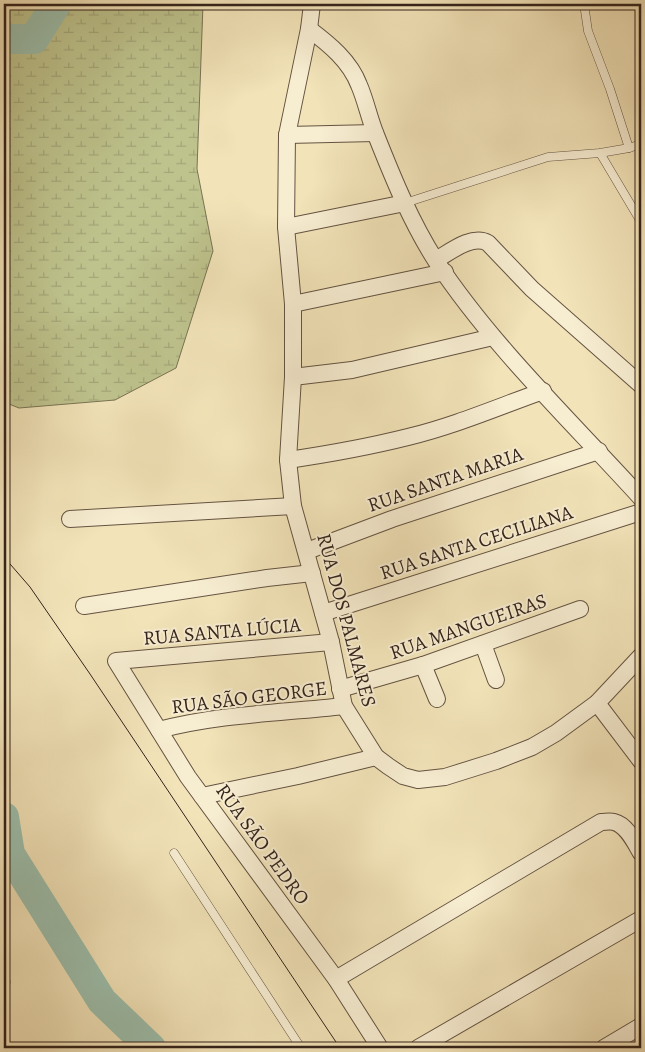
<svg xmlns="http://www.w3.org/2000/svg" width="645" height="1052" font-family="Alegreya,serif">
	<style>
		.wetland { fill: url(#wetland-marsh); stroke: #797354 }
		.lines { fill: none; stroke-linecap: round; stroke-linejoin: round }
		.river { stroke: #9cbeab; stroke-width: 30 }
		.service-casing { stroke: #645342; stroke-width: 9 }
		.minor-casing { stroke: #645342; stroke-width: 18 }
		.service { stroke: #f7edd1; stroke-width: 8 }
		.minor { stroke: #f7edd1; stroke-width: 16 }
		.tram { stroke: #34231b; stroke-width: 1 }
		.labels { text-anchor: middle; stroke-width: 4; stroke-linejoin: round; paint-order: stroke }
		.street-label { font-size: 20px; fill: #34231b; stroke: #f7edd1 }
	</style>
	<defs>
		<pattern id="wetland-marsh" width="20" height="14" patternUnits="userSpaceOnUse" patternTransform="scale(1.25)"><rect width="20" height="14" fill="#bec38d"/><path d="M1 5h8M5 5V1M11 12h8M15 12V8" fill="none" stroke="#a4a779"/></pattern>
	</defs>
	<rect width="100%" height="100%" fill="#f2e3b8"/>
	<filter id="stains"><feTurbulence type="fractalNoise" baseFrequency=".004" numOctaves="4"/><feColorMatrix values="0 0 0 0 .2 0 0 0 0 .09 0 0 0 0 .02 0 0 0 .5 -.17"/></filter>
	<radialGradient id="worn" r=".72"><stop offset=".6" stop-color="#630" stop-opacity="0"/><stop offset="1" stop-color="#630" stop-opacity=".3"/></radialGradient>
	<!-- wetland -->
	<path class="wetland" d="M4,4H203L197,169L213,251L176,368L115,400L19,408L4,402Z"/>
	<g class="lines">
		<!-- river -->
		<g class="river">
			<path d="M4,39H34L56,4"/>
			<path d="M4,817L10,854L102,1001L151,1048"/>
		</g>
		<!-- service casing -->
		<g class="service-casing">
			<g id="service">
				<path d="M584,4L588,31L610,89L629,148"/>
				<path d="M600,153L641,222"/>
				<path d="M405,203L548,157L600,153L629,148L641,144"/>
				<path d="M174,853L301,1048"/>
				<path d="M4,984L6,982"/>
			</g>
		</g>
		<!-- minor casing -->
		<g class="minor-casing">
			<g id="minor">
				<path d="M312,4L309,29L287,135L286,227L293,304V377L288,460L293,506L331,642L344,706L376,757L388,766L403,776L418,780L445,777L496,761L532,747L556,733L597,703L641,656"/>
				<path d="M309,29C329,44 350,61 359,85C366,101 369,118 376,135C393,178 411,222 436,261C493,347 572,422 641,498"/>
				<path d="M287,135L375,133"/>
				<path d="M286,227L405,203"/>
				<path d="M436,260C450,252 472,234 488,243L532,289L641,385"/>
				<path d="M293,304L445,272"/>
				<path d="M293,377L352,370L493,337"/>
				<path d="M288,460C329,454 368,447 408,437C454,426 498,407 543,391"/>
				<path d="M70,519L293,506"/>
				<path d="M307,551L392,519L599,451"/>
				<path d="M84,606L267,578L312,573"/>
				<path d="M323,613L641,512"/>
				<path d="M331,642L116,661L188,777L336,979L380,1048"/>
				<path d="M483,644L496,680"/>
				<path d="M423,665L437,699"/>
				<path d="M340,689L423,665L580,609"/>
				<path d="M597,703L641,761"/>
				<path d="M159,730C219,714 283,713 344,706"/>
				<path d="M202,796L298,776L376,757"/>
				<path d="M336,979L601,822C605,822 610,821 614,822C627,825 635,843 641,853"/>
				<path d="M418,1048L641,919"/>
				<path d="M604,1048L641,1026"/>
			</g>
		</g>
		<!-- service -->
		<use href="#service" class="service"/>
		<!-- minor -->
		<use href="#minor" class="minor"/>
		<!-- tram -->
		<path class="tram" d="M4,557L30,587L90,674L340,1048"/>
	</g>
	<g class="labels">
		<!-- street labels -->
		<g class="street-label">
			<text transform="translate(445 479) rotate(-19)" y="7">RUA SANTA MARIA</text>
			<text transform="translate(476 542) rotate(-18)" y="7">RUA SANTA CECILIANA</text>
			<text transform="translate(347 620) rotate(75)" y="7">RUA DOS PALMARES</text>
			<text transform="translate(468 626) rotate(-19)" y="7">RUA MANGUEIRAS</text>
			<text transform="translate(222 631) rotate(-5)" y="7">RUA SANTA LÚCIA</text>
			<text transform="translate(249 697) rotate(-7)" y="7">RUA SÃO GEORGE</text>
			<text transform="translate(263 844) rotate(54)" y="7">RUA SÃO PEDRO</text>
		</g>
	</g>
	<!-- margin -->
	<rect width="645" height="1052" fill="none" stroke="#f2e3b8" stroke-width="20"/>
	<rect x="5" y="5" width="635" height="1042" fill="none" stroke="#34231b" stroke-width="2.5"/>
	<rect x="10" y="10" width="625" height="1032" fill="none" stroke="#34231b"/>
	<rect width="100%" height="100%" filter="url(#stains)"/>
	<rect width="100%" height="100%" fill="url(#worn)"/>
</svg>
